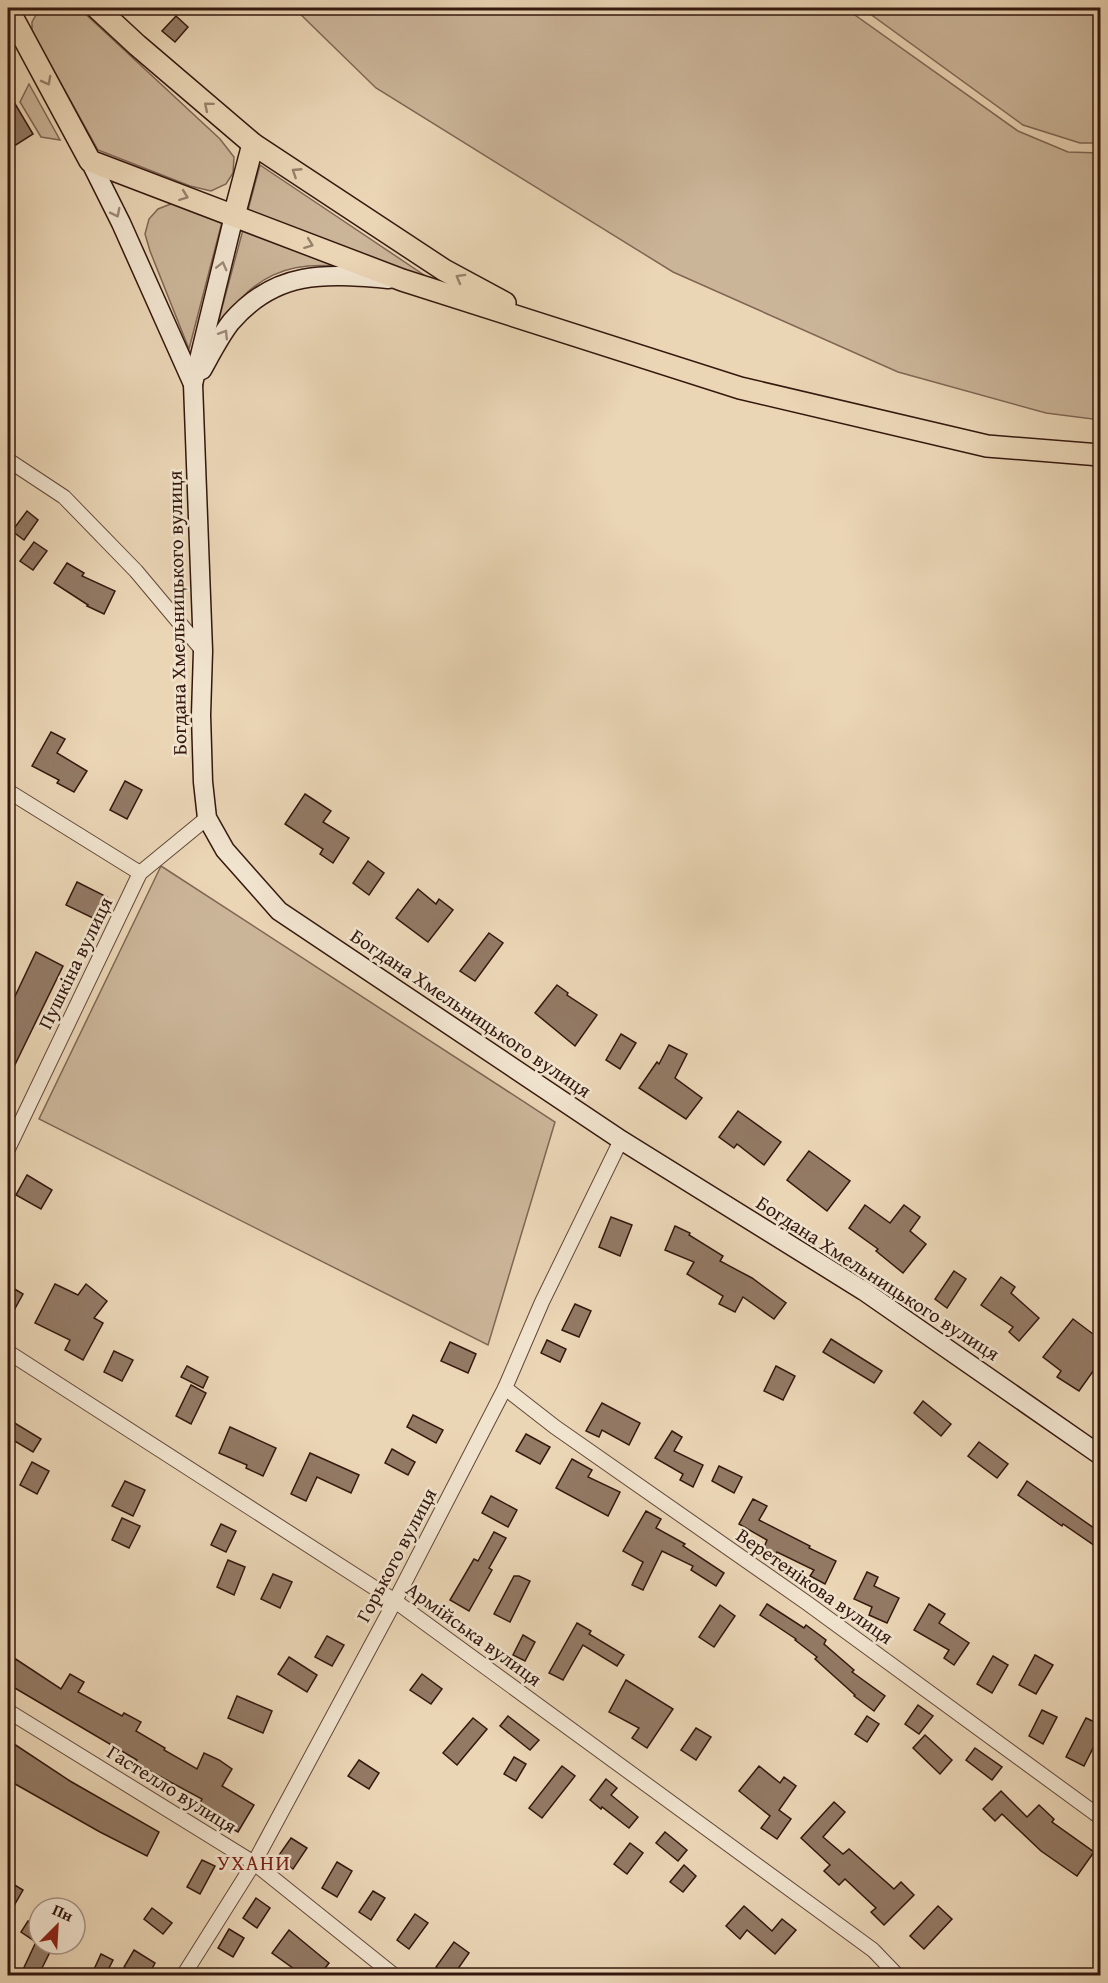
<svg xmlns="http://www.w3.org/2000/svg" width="1108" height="1983" font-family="'Gentium Book Plus',serif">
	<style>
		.green { fill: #cbb599; stroke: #806654; stroke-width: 1.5 }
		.building { fill: #937a65; stroke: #34180e; stroke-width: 1.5 }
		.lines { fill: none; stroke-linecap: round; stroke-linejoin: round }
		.street-casing { stroke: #624738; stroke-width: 16 }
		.secondary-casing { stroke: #34180e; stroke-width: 21 }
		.primary-casing { stroke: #34180e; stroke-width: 24 }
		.street { stroke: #f1e4cf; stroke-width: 14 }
		.secondary { stroke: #f1e4cf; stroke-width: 18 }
		.primary { stroke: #ead5b5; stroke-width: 21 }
		.oneway { stroke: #98806a }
		.oneway2 { stroke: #9c8878 }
		.labels { text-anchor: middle; stroke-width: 5; stroke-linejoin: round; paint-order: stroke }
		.street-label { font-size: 20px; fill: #34180e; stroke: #f1e4cf }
		.neighbourhood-label { font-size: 21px; letter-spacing: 1.5px; fill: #7a1f14; stroke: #f1e4cf }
	</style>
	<rect width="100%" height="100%" fill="#ead5b5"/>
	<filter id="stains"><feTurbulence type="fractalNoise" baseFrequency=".00333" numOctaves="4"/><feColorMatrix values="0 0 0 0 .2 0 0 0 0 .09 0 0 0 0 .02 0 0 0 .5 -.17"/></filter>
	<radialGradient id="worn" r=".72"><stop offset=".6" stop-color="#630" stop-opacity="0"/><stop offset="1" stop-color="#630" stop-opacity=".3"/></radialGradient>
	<!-- green -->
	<g class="green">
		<path d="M40,8H79L220,139L234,157L233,173L226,184L211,191L190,186L98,150L32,31V22Z"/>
		<path d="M294,8H845L1018,131L1068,152L1100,153V420L1046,413L898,372L673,272L376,88Z"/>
		<path d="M862,8H1100V143H1080L1023,125Z"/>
		<path d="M29,84L60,140L41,137L20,102Z"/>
		<path d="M260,165L433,281L248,210Z"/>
		<path d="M173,203L223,218L189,349L150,251L145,234L149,219L158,209Z"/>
		<path d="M244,226L356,269C290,257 249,275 215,334Z"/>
		<path d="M161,866L555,1122L488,1345L39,1119Z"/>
	</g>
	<!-- building -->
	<g class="building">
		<path d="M176,16L188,27L175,42L162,31Z"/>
		<path d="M8,92L33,134L8,150Z"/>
		<path d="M27,511L38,520L24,540L12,531Z"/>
		<path d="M34,542L47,551L33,570L20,561Z"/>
		<path d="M67,563L84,573L82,576L115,591L104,614L87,606L88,605L54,583Z"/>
		<path d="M51,732L65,739L57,753L87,771L74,792L57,783L59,780L32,766Z"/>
		<path d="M125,781L142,790L127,819L110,810Z"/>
		<path d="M305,794L331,811L323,822L349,838L333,863L320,854L323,849L285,824Z"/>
		<path d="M368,861L384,873L369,895L353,883Z"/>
		<path d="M77,882L107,897L95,919L66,905Z"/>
		<path d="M418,889L436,904L439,899L453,910L428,942L396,918Z"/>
		<path d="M489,933L503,943L475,981L460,971Z"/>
		<path d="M36,952L63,966L8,1079V1011Z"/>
		<path d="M557,985L568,993L567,995L597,1015L575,1046L535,1013Z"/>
		<path d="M621,1034L636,1043L620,1069L606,1060Z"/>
		<path d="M669,1045L687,1054L675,1078L702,1098L686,1119L639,1088L657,1062L659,1064Z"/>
		<path d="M738,1111L781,1142L764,1165L737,1144L734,1148L719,1137Z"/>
		<path d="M809,1151L850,1181L827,1211L787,1180Z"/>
		<path d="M27,1175L52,1190L41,1209L16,1195Z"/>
		<path d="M865,1205L890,1223L904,1205L920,1217L910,1231L926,1244L903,1273L876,1251L878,1249L849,1228Z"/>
		<path d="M611,1217L632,1225L620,1256L599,1247Z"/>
		<path d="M675,1226L690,1233L689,1235L723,1256L720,1261L752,1278L786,1303L774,1319L743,1297L735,1312L719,1304L723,1296L687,1274L694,1262L665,1250Z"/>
		<path d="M954,1271L966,1279L947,1308L935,1299Z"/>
		<path d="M1001,1277L1015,1287L1011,1293L1039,1318L1019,1341L1009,1332L1013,1327L981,1305Z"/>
		<path d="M55,1284L78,1295L86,1284L107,1301L94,1318L103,1323L83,1360L65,1350L70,1340L35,1323Z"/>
		<path d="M8,1285L23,1294L8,1321Z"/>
		<path d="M575,1304L591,1311L579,1337L562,1330Z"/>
		<path d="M1073,1319L1101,1340V1360L1079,1391L1057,1377L1061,1371L1043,1357Z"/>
		<path d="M831,1339L882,1371L874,1383L823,1352Z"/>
		<path d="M547,1340L566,1349L560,1362L541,1353Z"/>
		<path d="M450,1342L476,1354L468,1373L441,1361Z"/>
		<path d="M114,1351L133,1360L122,1381L104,1372Z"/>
		<path d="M187,1366L208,1377L203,1388L181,1377Z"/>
		<path d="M776,1366L795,1376L783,1400L764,1391Z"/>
		<path d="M191,1385L206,1393L191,1424L176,1416Z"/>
		<path d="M923,1401L951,1424L941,1436L914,1413Z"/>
		<path d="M602,1403L640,1423L629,1445L602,1430L599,1437L586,1431Z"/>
		<path d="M413,1415L443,1430L436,1443L407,1427Z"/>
		<path d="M8,1419L41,1439L33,1452L8,1437Z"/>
		<path d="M230,1427L276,1448L263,1476L246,1468L247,1465L219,1453Z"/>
		<path d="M672,1431L682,1437L674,1451L703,1465L693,1487L680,1480L683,1474L655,1458Z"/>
		<path d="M526,1434L550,1447L540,1464L516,1451Z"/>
		<path d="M979,1442L1008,1464L997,1478L968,1456Z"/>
		<path d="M392,1449L415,1462L408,1475L385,1463Z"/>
		<path d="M310,1453L359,1475L351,1493L317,1477L306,1501L291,1494Z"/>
		<path d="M572,1459L592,1470L588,1477L620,1492L608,1516L556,1488Z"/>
		<path d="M32,1462L49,1471L37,1494L20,1485Z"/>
		<path d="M719,1466L742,1477L734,1493L712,1481Z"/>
		<path d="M125,1481L145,1490L133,1516L112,1506Z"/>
		<path d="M1027,1481L1101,1533V1550L1063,1524L1062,1526L1018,1495Z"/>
		<path d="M491,1496L517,1510L508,1527L482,1513Z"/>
		<path d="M753,1499L767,1506L759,1520L810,1546L809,1548L836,1561L825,1584L810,1576L814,1570L777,1552L775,1556L763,1550L767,1540L739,1524Z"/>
		<path d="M646,1511L661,1519L656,1528L685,1544L683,1546L724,1573L716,1586L691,1570L693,1566L662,1551L643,1590L632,1585L643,1562L623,1551Z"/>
		<path d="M122,1518L140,1526L129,1548L112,1540Z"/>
		<path d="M221,1524L236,1531L226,1552L211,1545Z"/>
		<path d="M494,1532L506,1538L489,1568L492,1570L469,1611L450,1600L474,1559L478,1561Z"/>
		<path d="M228,1560L245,1567L234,1595L217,1587Z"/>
		<path d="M867,1572L878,1577L874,1586L899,1598L887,1623L869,1615L872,1607L854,1599Z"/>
		<path d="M273,1574L292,1582L280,1608L261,1599Z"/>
		<path d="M514,1576H519L530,1581L510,1622L494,1614Z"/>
		<path d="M767,1604L804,1628L806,1625L826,1640L824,1644L854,1670L852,1672L885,1696L874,1711L854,1696L855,1695L815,1659L817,1657L795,1640L796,1639L760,1615Z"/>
		<path d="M929,1604L945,1614L939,1623L969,1643L954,1665L944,1658L949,1650L914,1630Z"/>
		<path d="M720,1605L735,1616L714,1647L699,1637Z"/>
		<path d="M577,1623L591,1631L589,1634L624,1655L617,1666L583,1645L563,1680L549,1673Z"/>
		<path d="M523,1635L535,1642L525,1661L513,1655Z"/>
		<path d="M327,1636L344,1645L332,1666L315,1657Z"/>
		<path d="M8,1654L61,1689L70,1674L84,1682L78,1692L122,1716L124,1713L141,1722L136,1731L165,1748L164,1750L197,1769L204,1753L219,1760L232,1769L222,1786L254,1805L238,1832L197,1809L202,1799L135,1763L137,1760L8,1684Z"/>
		<path d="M1035,1655L1053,1665L1036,1694L1019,1685Z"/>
		<path d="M993,1656L1008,1665L992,1693L977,1684Z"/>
		<path d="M289,1657L317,1675L307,1692L278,1674Z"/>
		<path d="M422,1674L442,1689L431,1704L410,1690Z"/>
		<path d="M626,1680L673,1709L647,1748L632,1738L639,1728L609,1712Z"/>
		<path d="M237,1696L272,1711L263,1733L228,1718Z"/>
		<path d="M918,1705L933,1716L919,1734L905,1724Z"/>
		<path d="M1042,1710L1057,1717L1043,1744L1029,1736Z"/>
		<path d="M508,1716L539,1740L530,1750L500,1726Z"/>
		<path d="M867,1716L879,1724L867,1742L855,1734Z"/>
		<path d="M473,1718L487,1729L457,1765L443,1753Z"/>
		<path d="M1086,1718L1101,1725V1732L1084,1766L1066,1757Z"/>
		<path d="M696,1728L711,1737L696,1760L681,1750Z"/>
		<path d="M925,1735L952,1760L940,1774L913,1748Z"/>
		<path d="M8,1740L70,1781L159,1832L147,1856L100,1832L8,1780Z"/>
		<path d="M975,1748L1002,1767L992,1780L966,1760Z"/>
		<path d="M514,1757L526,1764L516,1781L504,1774Z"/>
		<path d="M359,1760L379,1773L369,1789L348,1776Z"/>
		<path d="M562,1766L575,1776L542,1818L529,1808Z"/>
		<path d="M759,1766L780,1783L784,1777L796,1786L779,1810L791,1819L777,1839L761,1828L770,1816L739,1791Z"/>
		<path d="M606,1779L617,1788L611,1795L638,1817L629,1828L602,1807L601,1809L590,1800Z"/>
		<path d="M1001,1791L1027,1817L1039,1805L1054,1819L1052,1822L1094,1852L1077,1876L1041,1851L1002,1814L995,1821L983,1809Z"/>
		<path d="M834,1802L845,1812L823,1837L843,1854L849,1849L894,1889L901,1882L914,1895L884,1925L871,1912L876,1908L845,1879L839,1885L824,1871L830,1865L801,1838Z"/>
		<path d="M665,1832L687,1850L678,1861L656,1843Z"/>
		<path d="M291,1838L307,1848L293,1869L277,1858Z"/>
		<path d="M630,1843L643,1853L627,1874L614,1864Z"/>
		<path d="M202,1860L215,1866L200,1894L187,1887Z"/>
		<path d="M337,1862L352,1871L337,1897L322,1888Z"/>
		<path d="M684,1865L696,1876L683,1892L670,1882Z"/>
		<path d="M8,1881L23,1890L8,1916Z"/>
		<path d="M373,1891L385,1898L371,1920L359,1912Z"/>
		<path d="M256,1898L270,1908L257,1928L243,1918Z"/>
		<path d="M744,1906L772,1931L782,1919L796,1930L775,1954L747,1930L740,1939L726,1926Z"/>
		<path d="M938,1906L952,1919L924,1949L910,1936Z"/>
		<path d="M152,1908L172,1923L163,1934L144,1919Z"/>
		<path d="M415,1914L428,1923L409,1949L397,1940Z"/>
		<path d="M28,1921L39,1927V1944L21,1932Z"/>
		<path d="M229,1929L244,1938L233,1957L218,1948Z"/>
		<path d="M289,1930L329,1963L319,1976H304L272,1953Z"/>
		<path d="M454,1942L469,1953L453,1976H449L436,1967Z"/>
		<path d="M35,1944H54L38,1976H20Z"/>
		<path d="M134,1950L155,1963L148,1976H137L124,1967Z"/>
		<path d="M101,1954L113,1960L105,1976H91Z"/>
	</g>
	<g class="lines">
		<!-- street casing -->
		<g class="street-casing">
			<g id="street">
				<path d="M8,460L64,497L136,571L203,651"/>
				<path d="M8,791L140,873"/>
				<path d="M8,1149L140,873L207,818"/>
				<path d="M8,1352L395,1601L873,1950L898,1976"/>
				<path d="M505,1388L555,1427L807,1603L1100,1817"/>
				<path d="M8,1711L254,1863L395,1976"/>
				<path d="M183,1976L254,1863L395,1601L505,1388L542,1302L621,1140"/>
			</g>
		</g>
		<!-- secondary casing -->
		<g class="secondary-casing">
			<g id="secondary">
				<path d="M90,161L121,223L193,384"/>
				<path d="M234,216L193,384L203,651L201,715L203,782L207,818L225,850L279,911L621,1140L864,1291L1100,1455"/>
				<path d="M202,370C211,354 220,336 231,322C277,269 326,274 389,279"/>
			</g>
		</g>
		<!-- primary casing -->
		<g class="primary-casing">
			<g id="primary">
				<path d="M97,8L137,45L253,144L444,270L505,303"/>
				<path d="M8,9L90,161L402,280L740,388L987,446L1100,455"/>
				<path d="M234,216L253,144"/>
			</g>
		</g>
		<!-- street -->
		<use href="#street" class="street"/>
		<!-- secondary -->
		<use href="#secondary" class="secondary"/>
		<!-- primary -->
		<use href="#primary" class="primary"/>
	</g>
	<!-- one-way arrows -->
	<defs><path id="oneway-chevron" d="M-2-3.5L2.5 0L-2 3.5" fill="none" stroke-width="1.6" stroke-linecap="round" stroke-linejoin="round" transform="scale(1.5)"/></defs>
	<g class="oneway">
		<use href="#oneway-chevron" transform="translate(47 81) rotate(62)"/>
		<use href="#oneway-chevron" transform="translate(208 106) rotate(-140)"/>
		<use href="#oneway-chevron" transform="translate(296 172) rotate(-147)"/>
		<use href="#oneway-chevron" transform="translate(184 196) rotate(21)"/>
		<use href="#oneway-chevron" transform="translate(309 244) rotate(21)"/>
		<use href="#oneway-chevron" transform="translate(460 278) rotate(-151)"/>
	</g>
	<g class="oneway2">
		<use href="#oneway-chevron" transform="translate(116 213) rotate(63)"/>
		<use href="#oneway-chevron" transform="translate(222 266) rotate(-76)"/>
		<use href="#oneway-chevron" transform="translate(224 334) rotate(-58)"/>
	</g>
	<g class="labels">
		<!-- street labels -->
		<g class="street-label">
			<text transform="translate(177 613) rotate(-91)" y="7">Богдана Хмельницького вулиця</text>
			<text transform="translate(75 963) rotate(-64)" y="7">Пушкіна вулиця</text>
			<text transform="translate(471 1013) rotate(34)" y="7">Богдана Хмельницького вулиця</text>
			<text transform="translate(878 1278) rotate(33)" y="7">Богдана Хмельницького вулиця</text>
			<text transform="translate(396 1555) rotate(-62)" y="7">Горького вулиця</text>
			<text transform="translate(815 1586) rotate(35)" y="7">Веретенікова вулиця</text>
			<text transform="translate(474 1634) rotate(36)" y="7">Армійська вулиця</text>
			<text transform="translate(172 1789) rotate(32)" y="7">Гастелло вулиця</text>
		</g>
		<!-- neighbourhood labels -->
		<g class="neighbourhood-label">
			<text x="254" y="1870">УХАНИ</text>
		</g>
	</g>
	<!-- margin -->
	<rect width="1108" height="1983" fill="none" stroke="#ead5b5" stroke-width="30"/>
	<rect x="9" y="9" width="1090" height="1965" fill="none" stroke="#34180e" stroke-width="3"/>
	<rect x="15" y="15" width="1078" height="1953" fill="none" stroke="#34180e" stroke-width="1.5"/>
	<!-- north arrow -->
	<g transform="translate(57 1926) rotate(24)"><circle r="28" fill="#f1e4cf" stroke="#a59282" stroke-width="1.5"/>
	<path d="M0-4.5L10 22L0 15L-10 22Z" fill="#8f2418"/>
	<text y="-9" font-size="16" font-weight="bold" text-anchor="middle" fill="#34180e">Пн</text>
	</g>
	<rect width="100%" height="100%" filter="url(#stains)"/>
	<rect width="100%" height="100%" fill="url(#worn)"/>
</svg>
